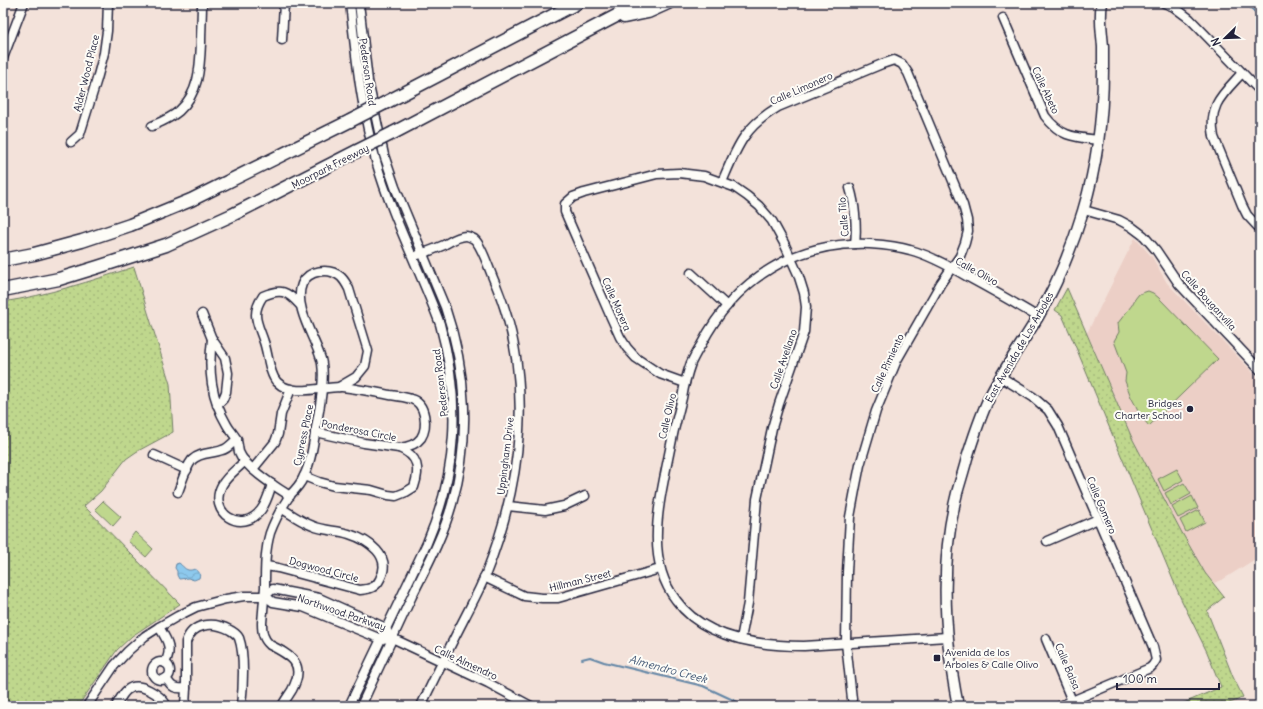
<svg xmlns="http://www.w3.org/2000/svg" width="1263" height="709" font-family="Delius,sans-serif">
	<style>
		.built { fill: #eccfc6 }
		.grass { fill: url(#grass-dots); stroke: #707c64 }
		.pitch { fill: #bfd78d; stroke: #707c64 }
		.water { fill: url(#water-waves); stroke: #6286a6 }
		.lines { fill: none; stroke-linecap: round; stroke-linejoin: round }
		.stream { stroke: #6286a6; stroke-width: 2 }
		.minor-casing { stroke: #22223b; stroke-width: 11 }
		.major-casing { stroke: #22223b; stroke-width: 13 }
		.highway-casing { stroke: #22223b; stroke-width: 15 }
		.minor { stroke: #fdfcf7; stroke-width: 8 }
		.major { stroke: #fdfcf7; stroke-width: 10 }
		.highway { stroke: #fdfcf7; stroke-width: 12 }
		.highway-bridge-casing { stroke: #22223b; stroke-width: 15; stroke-linecap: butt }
		.highway-bridge { stroke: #fdfcf7; stroke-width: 12 }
		.poi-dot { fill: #22223b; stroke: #fdfcf7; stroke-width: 1.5 }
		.labels { text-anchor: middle; stroke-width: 4; stroke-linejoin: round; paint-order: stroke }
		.street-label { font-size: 10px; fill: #22223b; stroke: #fdfcf7 }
		.poi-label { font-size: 10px; fill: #22223b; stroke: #fdfcf7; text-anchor: end }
		.water-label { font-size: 11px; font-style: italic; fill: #475c79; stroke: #fdfcf7 }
	</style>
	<defs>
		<pattern id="grass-dots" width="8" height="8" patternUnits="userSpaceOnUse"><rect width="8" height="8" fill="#bfd78d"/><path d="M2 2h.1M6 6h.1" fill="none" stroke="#a4b87b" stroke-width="1.8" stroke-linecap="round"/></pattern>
		<pattern id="water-waves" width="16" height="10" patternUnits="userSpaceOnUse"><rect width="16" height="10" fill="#8dc9ed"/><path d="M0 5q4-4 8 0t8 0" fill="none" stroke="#79accc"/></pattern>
	</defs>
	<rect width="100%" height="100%" fill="#f3e2da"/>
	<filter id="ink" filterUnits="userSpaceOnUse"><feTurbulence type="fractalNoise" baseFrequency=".025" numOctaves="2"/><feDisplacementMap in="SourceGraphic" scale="8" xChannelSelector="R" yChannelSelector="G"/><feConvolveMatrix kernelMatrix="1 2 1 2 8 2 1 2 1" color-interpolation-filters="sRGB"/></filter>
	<g filter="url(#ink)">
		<!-- built -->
		<path class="built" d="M1135,238L1152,257L1167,283L1260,380V556L1222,580L1214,583L1205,573L1181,531L1132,438L1087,333Z"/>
		<!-- grass -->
		<g class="grass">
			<path d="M134,267L170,384L173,432L136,452L126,459L101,491L84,506L180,604L132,636L117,650L78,706H3V302C48,295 91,281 134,267Z"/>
			<path d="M1067,288L1132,438L1181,531L1205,573L1224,597L1207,611L1233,677L1243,697C1224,709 1199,706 1177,706L1221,687L1207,652L1181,599L1072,338L1062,315L1055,310Z"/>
		</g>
		<!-- pitch -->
		<g class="pitch">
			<path d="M1148,291L1153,293L1159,298L1218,359L1149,426L1139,414L1137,408L1131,397L1125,381L1126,373L1114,341L1119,332L1118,323L1132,305L1135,299L1139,294Z"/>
			<path d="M1177,469L1183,480L1164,491L1158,479Z"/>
			<path d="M1184,483L1191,494L1171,505L1165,493Z"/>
			<path d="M1192,496L1198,508L1178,518L1172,507Z"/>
			<path d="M103,501L121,517L113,526L95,509Z"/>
			<path d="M1199,510L1205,522L1186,532L1180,520Z"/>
			<path d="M135,532L153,549L146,557L128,541Z"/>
		</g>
		<!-- water -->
		<path class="water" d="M179,563C182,565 184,569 188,570C194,571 195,566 200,574L199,578L194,580L188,578L179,579L177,575V571L175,568L176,564Z"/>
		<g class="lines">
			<!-- stream -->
			<g class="stream">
				<path d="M1246,3L1260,17"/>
				<path d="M582,659L590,657L604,662L703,686L746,706"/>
			</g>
			<!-- minor casing -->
			<g class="minor-casing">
				<g id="minor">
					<path d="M359,3L368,81L384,155L395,187L445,307C467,371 471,439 452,504C443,536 427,566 412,596C395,633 378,669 361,706"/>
					<path d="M1164,3L1174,7L1190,19L1260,91"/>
					<path d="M1003,18L1045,116C1061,137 1073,137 1099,140"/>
					<path d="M282,40L284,3"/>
					<path d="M3,58L24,3"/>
					<path d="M1242,73C1222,95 1208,105 1214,137L1242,205L1247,215L1260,229"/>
					<path d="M152,126C161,122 171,118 179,111C199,93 200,68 201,43C201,30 202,16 202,3"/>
					<path d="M71,142L80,134L97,79L104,53L107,31L108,3"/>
					<path d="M722,182C737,147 743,128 778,107L882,64L894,60L902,64L908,73L963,205L967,220L968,231L965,243L960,256L941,283L897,360L876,411L860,465L856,485L850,517L847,572L846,643L852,699"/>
					<path d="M850,188C855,204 857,227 855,244"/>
					<path d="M1084,210L1119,220L1132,227L1144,236L1156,250L1179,284L1260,370"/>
					<path d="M418,255C427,252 435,249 444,245C451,241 458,236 466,236C468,236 472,238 474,239C482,245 491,275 496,285C535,379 522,484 485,576C479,591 471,605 464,619C449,648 435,677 421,706"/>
					<path d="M691,273L727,306"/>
					<path d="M300,305C287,291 281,288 263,296C250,315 258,323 264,342C268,353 269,374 277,382C293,398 323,386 342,387C359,389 374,392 390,395C397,396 405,397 411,399C426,403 428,427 421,438C416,445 408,447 399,448"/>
					<path d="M202,314L212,339L225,358L228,373L226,392L223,399L217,405"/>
					<path d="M212,339C208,371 211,398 227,425C229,429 233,433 236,438C238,442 238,448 239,452C245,468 276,487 290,496"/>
					<path d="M1001,377L1033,397L1048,410L1058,426L1153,647L1156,660L1153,665L1150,668L1060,706"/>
					<path d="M685,383L660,374L636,358L627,348L620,337L610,315L565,212V204L573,197L584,193L657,174L679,173L704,176L734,187L747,196L759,206L772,221L784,243L798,274L804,293L806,307L804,332L779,404L772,428L757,499L748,603L741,639"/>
					<path d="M154,455L187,470"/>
					<path d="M245,461C237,469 227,476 222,485C207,513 242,535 261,510C267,502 269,493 272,484"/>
					<path d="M253,469L275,442L278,434L281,414L291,389"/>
					<path d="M304,476L319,482L334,486L371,490L388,495L396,496L406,492L414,487C420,469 419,456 399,448L364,443L315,432"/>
					<path d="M178,492C182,482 185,469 192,460C200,452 212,454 222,450C228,449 232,443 237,439"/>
					<path d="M508,506L545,510L564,506L585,496"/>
					<path d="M1047,541L1098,519"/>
					<path d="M266,566L278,568L360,590C369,589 376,588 380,579C393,556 368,540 349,534C337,530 325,531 313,526C302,522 292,515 281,508"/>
					<path d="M484,577L524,596L542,598H558L660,569"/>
					<path d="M265,596L273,602L303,607L381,639L392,638L488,683L531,706"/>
					<path d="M159,627C167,640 173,648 165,663"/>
					<path d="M947,637L804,646C759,646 704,639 676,600C646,561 658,509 667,464C671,442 676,420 682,398C684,386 687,374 691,363C694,357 697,351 701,345C735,279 796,241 870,244C884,245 897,246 910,250C930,255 951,267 968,277C992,290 1015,303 1038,317"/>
					<path d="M1046,639L1072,701"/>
					<circle cx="161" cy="671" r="9"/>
					<path d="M166,678C172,688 175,689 186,688"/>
					<path d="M87,706L114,666L128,651L145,636L159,627L178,616L196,607L226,599L244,596H265L273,589L319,598L386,628L388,633"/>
					<path d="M116,706C119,701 122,694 127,690C139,680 161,695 167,706"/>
					<path d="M185,706L186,688V642C192,623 213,621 230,630C233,632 237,634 239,638C245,654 243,689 241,706"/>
					<path d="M282,706C285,700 289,695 292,690C306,664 292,656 270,645C263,639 262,632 262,623C263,611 264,599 265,587C265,569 265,550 270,533C275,519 282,507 290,495C295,490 300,485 303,478C311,463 313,445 316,428C318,416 321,402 322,389C323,379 324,366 320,356C314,337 293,305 302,284C308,270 329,267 341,277C344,280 347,285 349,289L368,351L365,366L356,377L339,387"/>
					<path d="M349,706L427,543C458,471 461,400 440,324C420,270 392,217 376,161C361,109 356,56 350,3"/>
				</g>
			</g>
			<!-- major casing -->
			<g class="major-casing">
				<path id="major" d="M958,706C944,636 939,564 957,493C960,482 964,470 967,458C974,436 981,413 992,392C1006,366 1023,342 1038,317C1057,284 1072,248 1083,211C1097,165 1103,118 1103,69C1103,62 1103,54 1103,47C1102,32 1099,18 1102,3"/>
			</g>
			<!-- highway casing -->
			<g class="highway-casing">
				<g id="highway">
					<path d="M624,17L648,12L668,3"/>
					<path d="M385,103L577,3"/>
					<path d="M393,133L641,3"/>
					<path d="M3,260L34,254L82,241L130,225L191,200L350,121"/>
					<path d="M3,290L59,279L98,267L166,245L232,215L357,151"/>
				</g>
			</g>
			<!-- minor -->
			<use href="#minor" class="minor"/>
			<!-- major -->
			<use href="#major" class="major"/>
			<!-- highway -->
			<use href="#highway" class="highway"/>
			<!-- highway-bridge casing -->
			<g class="highway-bridge-casing">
				<g id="highway-bridge">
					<path d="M350,121L385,103"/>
					<path d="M357,151L393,133"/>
				</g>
			</g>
			<!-- highway-bridge -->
			<use href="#highway-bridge" class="highway-bridge"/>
		</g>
	</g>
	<!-- markers -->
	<g class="poi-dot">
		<circle cx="1190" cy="409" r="4"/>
		<rect x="933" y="654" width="8" height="8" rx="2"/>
	</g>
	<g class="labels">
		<!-- street labels -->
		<g class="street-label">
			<text transform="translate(368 72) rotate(82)" y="4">Pederson Road</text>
			<text transform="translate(86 73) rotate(-76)" y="4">Alder Wood Place</text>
			<text transform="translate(801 88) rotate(-24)" y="4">Calle Limonero</text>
			<text transform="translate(1046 90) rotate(65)" y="4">Calle Abeto</text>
			<text transform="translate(330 166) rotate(-27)" y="4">Moorpark Freeway</text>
			<text transform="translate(843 217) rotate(-95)" y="4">Calle Tilo</text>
			<text transform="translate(977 271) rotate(29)" y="4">Calle Olivo</text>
			<text transform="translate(1209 300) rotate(48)" y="4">Calle Bouganvilla</text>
			<text transform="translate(617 304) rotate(66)" y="4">Calle Morera</text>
			<text transform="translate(1019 347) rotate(-60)" y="4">East Avenida de Los Arboles</text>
			<text transform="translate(783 359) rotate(-71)" y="4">Calle Avellano</text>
			<text transform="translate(887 363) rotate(-65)" y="4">Calle Pimiento</text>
			<text transform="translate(440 383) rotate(-97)" y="4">Pederson Road</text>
			<text transform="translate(667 416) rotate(-77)" y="4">Calle Olivo</text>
			<text transform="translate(359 430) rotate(11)" y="4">Ponderosa Circle</text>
			<text transform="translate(303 435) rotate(-78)" y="4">Cypress Place</text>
			<text transform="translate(505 456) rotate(-83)" y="4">Uppingham Drive</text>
			<text transform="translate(1102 505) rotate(67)" y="4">Calle Gomero</text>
			<text transform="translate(324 569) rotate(15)" y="4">Dogwood Circle</text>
			<text transform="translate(580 580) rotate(-14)" y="4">Hillman Street</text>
			<text transform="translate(342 612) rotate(19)" y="4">Northwood Parkway</text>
			<text transform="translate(466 662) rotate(25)" y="4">Calle Almendro</text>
			<text transform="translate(1068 666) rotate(67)" y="4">Calle Balsa</text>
		</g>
		<!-- poi labels -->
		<g class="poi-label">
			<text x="1182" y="407">Bridges<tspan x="1182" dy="12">Charter School</tspan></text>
			<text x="945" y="656" text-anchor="start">Avenida de los<tspan x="945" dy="12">Arboles &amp; Calle Olivo</tspan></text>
		</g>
		<!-- water labels -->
		<g class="water-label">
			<text transform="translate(668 669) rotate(15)" y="4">Almendro Creek</text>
		</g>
	</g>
	<!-- margin -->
	<rect width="1263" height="709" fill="none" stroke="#fdfcf7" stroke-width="16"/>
	<rect x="8" y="8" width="1247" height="693" fill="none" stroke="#22223b" stroke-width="1.5" filter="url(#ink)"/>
	<!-- north arrow -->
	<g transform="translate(1225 38) rotate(247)" stroke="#fdfcf7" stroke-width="3" paint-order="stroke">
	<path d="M0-3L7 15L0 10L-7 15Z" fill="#22223b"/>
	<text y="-6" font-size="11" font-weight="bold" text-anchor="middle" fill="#22223b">N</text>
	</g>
	<!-- scale -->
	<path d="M1117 683v6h102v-6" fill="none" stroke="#22223b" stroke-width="2"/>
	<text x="1123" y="683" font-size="12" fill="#22223b" stroke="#fdfcf7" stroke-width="3" paint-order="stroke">100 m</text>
</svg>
